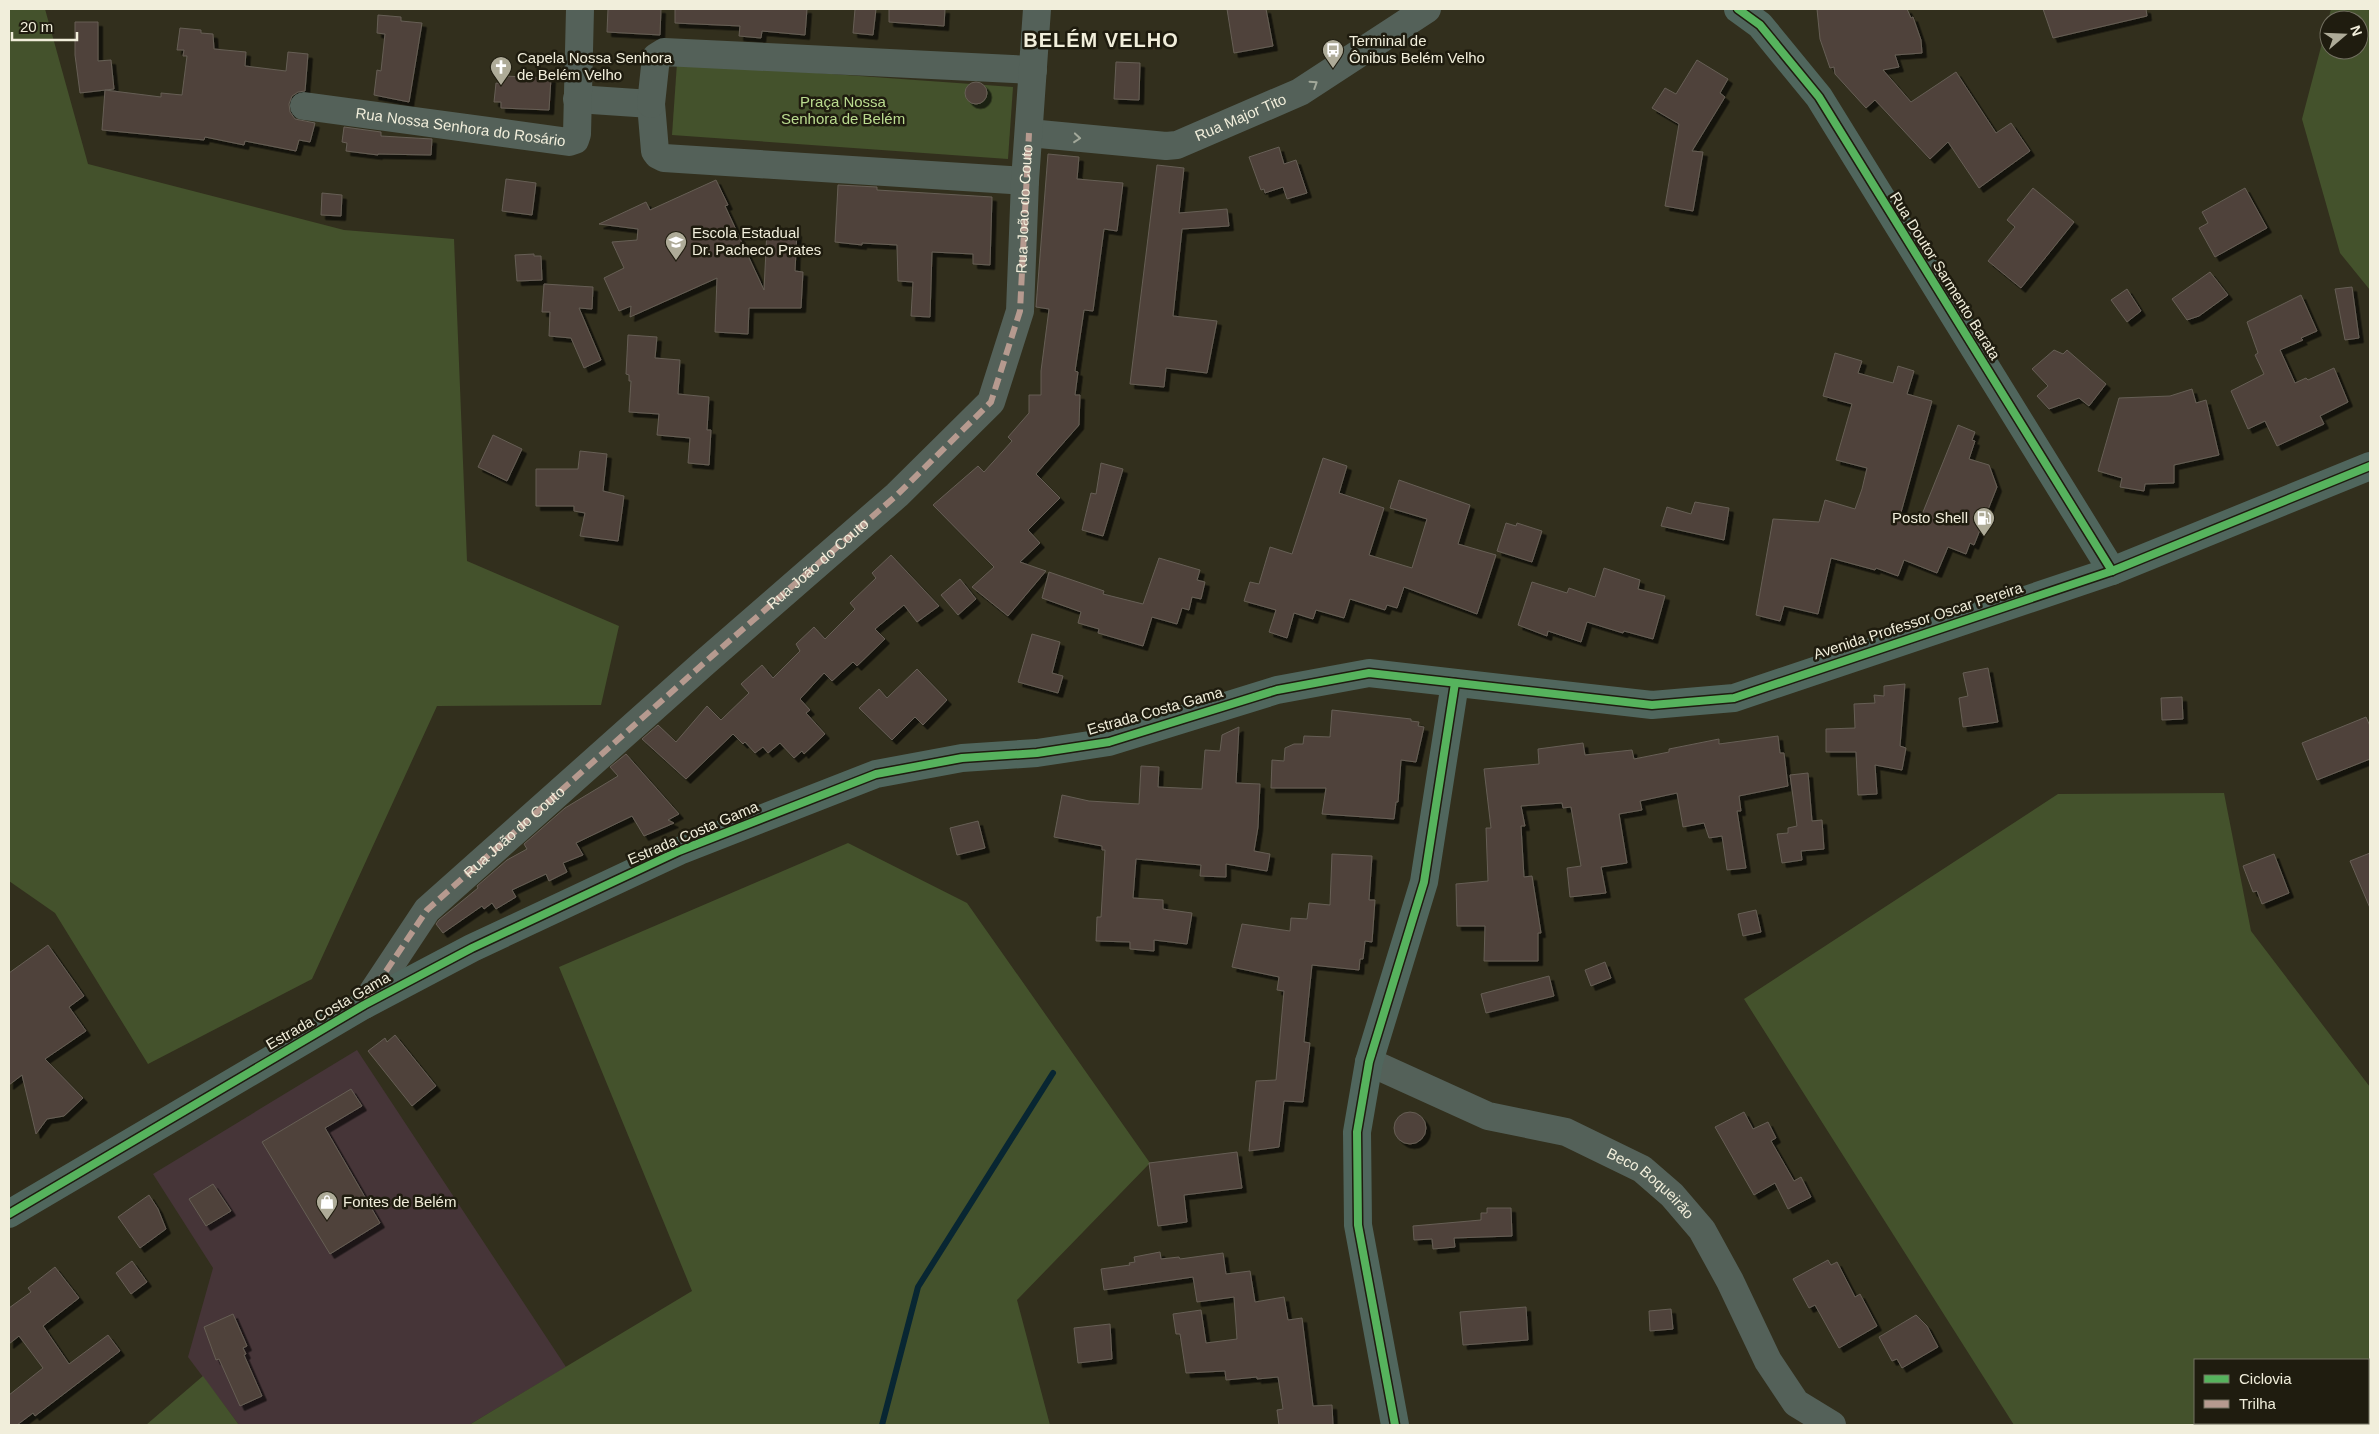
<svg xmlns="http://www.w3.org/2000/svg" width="2379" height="1434" font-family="Helvetica,sans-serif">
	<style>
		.commercial { fill: #463538 }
		.green { fill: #44522c; fill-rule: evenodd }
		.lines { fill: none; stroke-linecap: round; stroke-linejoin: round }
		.stream { stroke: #082632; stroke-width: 6 }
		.building { fill: #4f433a; stroke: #665e55; filter: url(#shadow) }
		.minor { stroke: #546159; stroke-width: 28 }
		.major { stroke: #50665d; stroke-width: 28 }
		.quiet { stroke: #b69a8f; stroke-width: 6; stroke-dasharray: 12 6; stroke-linecap: butt }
		.cycleway-casing { stroke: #1f1c0f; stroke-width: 11 }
		.cycleway { stroke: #56b35d; stroke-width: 8 }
		.oneway { stroke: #a2a89a }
		.labels { text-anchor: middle; stroke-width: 5; stroke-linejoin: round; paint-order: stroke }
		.poi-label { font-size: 15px; fill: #f1eedb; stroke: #1f1c0f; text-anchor: start }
		.park-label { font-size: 15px; fill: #bbdc90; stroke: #1f1c0f }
		.street-label { font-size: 15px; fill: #f1eedb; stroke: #1f1c0f }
		.district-label { font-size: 20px; font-weight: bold; letter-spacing: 1px; fill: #f1eedb; stroke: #1f1c0f }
	</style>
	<defs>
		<filter id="shadow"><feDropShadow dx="4.5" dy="4.5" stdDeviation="0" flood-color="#0009"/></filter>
	</defs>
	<rect width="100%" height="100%" fill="#322f1d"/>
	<!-- commercial -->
	<path class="commercial" d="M357,1050L566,1367L469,1425H239L188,1357L213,1268L153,1174Z"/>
	<!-- green -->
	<g class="green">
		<path d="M9,9H45L88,164L344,230L454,239L467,561L619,626L601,705L437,706L312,979L148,1064L55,913L9,881Z"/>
		<path d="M2331,9H2370V290L2340,253L2302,119ZM2329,20H2359V50H2329Z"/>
		<path d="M677,63L1013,87L1008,159L672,135Z"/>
		<path d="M2224,793L2251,931L2370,1087V1425H2014L1744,999L2058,794ZM2195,1360H2368V1423H2195Z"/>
		<path d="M848,843L967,903L1150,1163L1017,1300L1050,1425H469L692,1291L559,967Z"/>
		<path d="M203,1376L239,1425H146Z"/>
	</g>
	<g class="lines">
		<!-- stream -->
		<path class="stream" d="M882,1425L918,1287L1053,1073"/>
	</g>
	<!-- building -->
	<g class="building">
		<path d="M608,9H661L660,35L607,32Z"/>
		<path d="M675,9H807L805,35L762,31L761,38L739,36L740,26L675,23Z"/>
		<path d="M855,9H876L873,35L853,33Z"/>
		<path d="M889,9H945L944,26L889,22Z"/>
		<path d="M1227,9H1266L1273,46L1234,53Z"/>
		<path d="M1817,9H1907L1911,18L1913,17L1921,40L1922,53L1895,55L1899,67L1883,70L1911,102L1956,72L1996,133L2011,123L2030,151L1979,188L1948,142L1930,159L1875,100L1866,108L1835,74L1834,67L1830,68L1820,39Z"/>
		<path d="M2043,9H2146L2147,16L2053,38Z"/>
		<path d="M378,15L401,17V21L422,23L409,102L374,95L377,70L381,71L385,34L377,33Z"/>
		<path d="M75,22H98V61L111,60L114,89L80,93L75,55Z"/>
		<path d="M180,28L201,30V33L213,34L214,49L246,52L245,66L286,71L288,52L308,54L305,91L298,92L292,96L289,104L290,112L295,119L315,123L310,142L299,140L296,151L245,141L244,145L205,137L204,140L102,130L105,90L161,97V93L182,95L187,56H183L184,50H177Z"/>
		<path d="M1697,60L1728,79L1720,93L1725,97L1692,151L1703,152L1693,211L1665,206L1679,124L1652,108L1665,88L1676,94Z"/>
		<path d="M1116,62L1140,63L1139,100L1114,99Z"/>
		<path d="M503,76L551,78L549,110L501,108V102H494L496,83L502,84Z"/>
		<circle cx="976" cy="93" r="11"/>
		<path d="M344,127L381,132V136L432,139L431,155L378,154V155L346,151L347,143L342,142Z"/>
		<path d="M1279,147L1284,164L1296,160L1307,193L1287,199L1283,187L1265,193L1264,189L1261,190L1249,157Z"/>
		<path d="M1048,154L1079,157L1077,179L1123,183L1117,231L1104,229L1093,311L1084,310L1075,371L1078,372L1075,395H1080L1079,425L1036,474L1060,498L1028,530L1040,543L1020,562L1046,571L1008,616L972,587L994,567L933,505L978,466L984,472L1012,441L1008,437L1029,413V395H1041V371L1049,309L1036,307Z"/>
		<path d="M1157,165L1184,168L1179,213L1227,209L1229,226L1182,229L1173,316L1217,321L1207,373L1166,368L1164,387L1130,384Z"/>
		<path d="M506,179L536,183L532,215L502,211Z"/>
		<path d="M716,180L728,205L725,206L764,290L767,230L797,232L795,271L803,272L801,308H749L748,334L715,332L717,278L630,317L631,306L619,311L604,278L624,268L612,242L637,240L638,229L599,224L646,202L650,210Z"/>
		<path d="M838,185L877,187V190L992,197L990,265L973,264V254L932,252L930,317L911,316L913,282L898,281L897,245L862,243V245L835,242Z"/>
		<path d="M2033,188L2074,222L2021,288L1988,261L2015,227L2007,220Z"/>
		<path d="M2245,188L2267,228L2215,257L2199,228L2208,223L2202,212Z"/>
		<path d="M322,193L342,195L341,216L321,215Z"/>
		<path d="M534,254V256H541L542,280L517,281L515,255Z"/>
		<path d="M2210,272L2228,295L2199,316L2187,320L2172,299Z"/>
		<path d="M544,284L593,287L592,309L579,308L601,360L584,368L571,338L549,336L550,312H542Z"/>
		<path d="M2352,287L2359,338L2345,340L2335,289Z"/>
		<path d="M2127,289L2141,311L2127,322L2111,300Z"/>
		<path d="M2301,295L2317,331L2301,338L2303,340L2280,350L2295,383L2306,378L2308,380L2334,368L2348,402L2320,416L2324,424L2277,446L2265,421L2248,429L2231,391L2264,374L2255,355L2258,353L2247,322Z"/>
		<path d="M628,335L657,337L655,358L680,360L678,394L709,397L707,430H711L709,465L688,463L690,438L657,435L659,414L629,412L631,381H629V375L626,374Z"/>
		<path d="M2054,350L2063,354L2067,350L2106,384L2089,406L2079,398L2049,409L2037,396L2048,386L2032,369Z"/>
		<path d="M1835,353L1862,361L1858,373L1893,383L1898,366L1914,371L1907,394L1932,401L1900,516L1919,522L1958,425L1975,432L1972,440L1975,441L1969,459L1989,465L1997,487L1974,545L1970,543L1966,554L1948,547L1937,573L1904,560L1898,576L1876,568L1875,570L1831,558L1818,614L1784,606L1780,621L1756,615L1773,519L1819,522L1825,500L1855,509L1862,489L1867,468L1836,460L1852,404L1823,396Z"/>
		<path d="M2192,389L2196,403L2206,400L2219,455L2174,465V483L2145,484L2144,491L2120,487L2122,478L2098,471L2119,398L2170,396Z"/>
		<path d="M493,435L522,449L507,481L478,467Z"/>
		<path d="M580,451L607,454L603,491L624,496L618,541L580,536L585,513L574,511V506H536V469H578Z"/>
		<path d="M1323,458L1347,466L1339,493L1384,508L1369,555L1412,568L1427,519L1390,508L1399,480L1470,505L1458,544L1496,555L1477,614L1404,587L1397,608L1387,605L1385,610L1350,599L1344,618L1316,610L1313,619L1294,613L1287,638L1269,632L1276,610L1244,601L1250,582L1259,584L1270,547L1292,554Z"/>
		<path d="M1101,463L1123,469L1103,536L1082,530L1091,493L1096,494Z"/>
		<path d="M1695,502L1729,508L1724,540L1661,526L1667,507L1691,514Z"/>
		<path d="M1506,523L1516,526L1517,523L1542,531L1532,562L1497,551Z"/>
		<path d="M891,555L939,606L917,622L904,605L875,629L885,639L857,666L853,662L832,681L824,673L800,699L810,710L806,713L825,734L804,754L802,751L794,758L780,743L768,753L763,747L755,753L745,742L743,744L733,734L686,779L642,739L658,725L676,742L707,706L721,720L749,693L741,684L762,665L773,678L800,651L796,644L814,627L825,639L855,609L850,603L876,578L872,573Z"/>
		<path d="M1159,558L1200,570L1197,580L1205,582L1201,599L1192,597L1189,610L1182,608L1177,624L1152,617L1143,646L1098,633L1099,629L1078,623L1081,612L1042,598L1049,572L1104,591L1103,594L1143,604Z"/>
		<path d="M1604,568L1640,580L1638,589L1665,596L1653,639L1624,631L1623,633L1587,622L1581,642L1548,631L1547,636L1518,625L1532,582L1567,593L1569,588L1595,597Z"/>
		<path d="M960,579L976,599L958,615L941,595Z"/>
		<path d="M1032,634L1060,642L1052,673L1063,676L1058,693L1018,682Z"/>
		<path d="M1988,668L1998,722L1963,727L1959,698L1968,696L1963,673Z"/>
		<path d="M917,669L947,700L923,725L915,717L892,740L859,708L879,689L887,698Z"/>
		<path d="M1905,684L1900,746L1906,748L1902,770L1875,765L1877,794L1858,795L1856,752H1826V729L1855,728L1854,704L1875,703L1874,695L1884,696V686Z"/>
		<path d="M2182,697L2183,719L2162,720L2161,698Z"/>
		<path d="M1332,710L1411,719V721L1419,722L1418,726L1424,727L1416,762L1401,760L1398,802H1396L1394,819L1322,814L1326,788H1271L1272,760L1284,761L1285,748L1294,744H1303L1304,736L1330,737Z"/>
		<path d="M2366,717L2370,726V759L2317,780L2302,743Z"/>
		<path d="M1239,727L1236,783L1260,784L1258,827L1254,851L1270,854L1267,871L1226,864V877L1200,876L1201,865L1136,859L1133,898L1163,900V909L1192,913L1187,944L1154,940V951L1130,949V942L1096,941L1097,917H1101L1105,850H1102V846L1054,837L1062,795L1089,801L1139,804L1141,766L1159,767L1158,787L1202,789L1205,750L1220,751L1222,735Z"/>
		<path d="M1778,736L1780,753H1784L1788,786L1739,796L1741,811H1737L1746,868L1727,870L1722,836L1709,838L1704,823L1683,827L1677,793L1640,801L1642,810L1619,814L1627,863L1601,867L1606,893L1570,897L1567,868L1581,866L1571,807L1563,808L1562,803L1521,806L1525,826H1521L1524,877L1532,876L1541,933H1538V961H1484L1485,926H1457L1456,884L1488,881L1486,828H1491L1484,769L1539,764L1538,749L1583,743L1585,755L1632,750L1634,759L1669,752V749L1719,739V744Z"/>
		<path d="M626,754L679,814L668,820L674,823L644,836L632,816L576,843L583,855L563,863L567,872L549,881L546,874L512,890L516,897L496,909L492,903L484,909L482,906L443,933L436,924L439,920L478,888L477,886L507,860L527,849L524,844L565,808L618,776L610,767Z"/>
		<path d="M1808,773L1812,821L1822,820L1824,849L1801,851L1802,860L1782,863L1777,834L1788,833V828L1797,826L1790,775Z"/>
		<path d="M978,821L985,848L957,855L950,828Z"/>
		<path d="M2370,853V908L2350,861Z"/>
		<path d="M1332,854L1372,856L1369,900H1375L1372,942L1365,941L1363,959H1360L1359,970L1312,965L1304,1042L1310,1043L1303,1102L1284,1101L1279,1147L1249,1151L1256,1081L1276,1080L1284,991L1277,990L1279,977L1232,967L1242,924L1290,931L1291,918L1307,919L1309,903L1330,905Z"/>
		<path d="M2274,854L2289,893L2262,904L2257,891L2253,892L2243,866Z"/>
		<path d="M1756,910L1761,932L1743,936L1738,914Z"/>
		<path d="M48,945L84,996L69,1007L86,1031L45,1059L83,1098L64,1116L47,1119L36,1134L22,1075L9,1085V973Z"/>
		<path d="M1605,962L1611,978L1591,986L1585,970Z"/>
		<path d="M1549,976L1554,996L1486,1013L1481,994Z"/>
		<path d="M395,1035L436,1086L412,1106L368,1051L385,1038L387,1042Z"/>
		<path d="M351,1089L362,1106L325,1128L380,1223L330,1254L262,1142Z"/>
		<path d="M1744,1112L1753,1129L1768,1122L1776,1138L1771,1141L1794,1181L1801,1177L1811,1197L1788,1209L1775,1183L1754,1195L1715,1127Z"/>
		<circle cx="1410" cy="1128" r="16"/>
		<path d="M1237,1152L1242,1188L1184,1195L1187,1222L1158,1226L1149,1163Z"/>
		<path d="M213,1184L231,1211L206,1226L189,1199Z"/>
		<path d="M149,1195L158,1209L166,1229L140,1248L118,1217Z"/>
		<path d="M1487,1208H1511L1512,1236L1454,1238L1455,1247L1433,1249L1432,1239L1414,1240L1413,1226L1481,1220V1213H1487Z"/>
		<path d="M1160,1252L1161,1259L1179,1257L1180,1259L1223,1253L1226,1274L1250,1271L1255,1302L1284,1297L1288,1320L1302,1318L1313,1406L1332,1405L1333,1425H1279L1277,1410L1283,1409L1278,1377L1257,1379V1377L1226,1380L1225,1371L1186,1373L1180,1334H1176L1173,1314L1201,1310L1206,1343L1237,1339L1234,1297L1197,1302L1193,1277L1104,1290L1101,1269L1130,1265L1129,1263L1135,1262L1134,1257Z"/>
		<path d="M1828,1260L1831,1265L1837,1262L1855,1297L1860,1294L1877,1326L1839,1348L1815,1305L1809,1308L1793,1279Z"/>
		<path d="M132,1261L147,1282L131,1294L116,1273Z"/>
		<path d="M55,1267L79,1298L43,1326L69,1364L108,1335L120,1351L35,1416L33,1413L17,1425H9V1395L43,1368L19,1336L9,1344V1308L31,1292L28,1288Z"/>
		<path d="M1526,1307L1528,1340L1463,1345L1460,1312Z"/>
		<path d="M1671,1309L1673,1329L1650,1331L1649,1311Z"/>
		<path d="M233,1314L247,1346L243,1348L246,1354L244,1355L262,1396L240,1406L219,1359L216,1360L204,1327Z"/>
		<path d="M1916,1315L1927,1326L1938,1347L1902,1368L1897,1359L1892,1361L1879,1337Z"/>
		<path d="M1110,1324L1112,1359L1078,1363L1074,1328Z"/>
	</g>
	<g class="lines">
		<!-- minor -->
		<g class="minor">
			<path d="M577,99L651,104L655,151L658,155L664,158L1025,181"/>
			<path d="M651,104L656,57L664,52L1033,70"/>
			<path id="s1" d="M304,106L569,142L575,140L577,134L580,9"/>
			<path id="s2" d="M1029,133L1166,146L1177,145L1300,92L1427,9"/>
			<path id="s3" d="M364,1005L427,910L704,663L897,495L991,402L1020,311L1025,181L1037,9"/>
			<path id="s4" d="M1369,1062L1488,1116L1566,1132L1642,1169L1672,1195L1702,1230L1730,1281L1768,1361L1796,1403L1832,1425"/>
		</g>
		<!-- major -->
		<g class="major">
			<path d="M1738,9L1760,25L1819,97L2112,571"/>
			<path d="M9,1214L364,1005L472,948L679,851L876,774L962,758L1037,753L1109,742L1277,690L1369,673L1652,705L1734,698L2112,571L2370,466"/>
			<path d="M1395,1425L1358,1225L1357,1132L1369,1062L1424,882L1455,683"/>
		</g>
		<!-- quiet -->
		<path class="quiet" d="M366,1001L427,910L704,663L897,495L991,402L1020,311L1029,133"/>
		<!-- cycleway casing -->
		<g class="cycleway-casing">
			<g id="cycleway">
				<path d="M1738,9L1760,25L1819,97L2112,571"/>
				<path d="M9,1214L364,1005L472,948L679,851L876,774L962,758L1037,753L1109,742L1277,690L1369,673L1652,705L1734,698L2112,571L2370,466"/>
				<path d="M1395,1425L1358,1225L1357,1132L1369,1062L1424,882L1455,683"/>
			</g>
		</g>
		<!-- cycleway -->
		<use href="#cycleway" class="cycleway"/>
	</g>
	<!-- one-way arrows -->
	<defs><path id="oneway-chevron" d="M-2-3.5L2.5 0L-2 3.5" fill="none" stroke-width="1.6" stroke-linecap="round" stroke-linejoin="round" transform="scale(1.25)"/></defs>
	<g class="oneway">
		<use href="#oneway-chevron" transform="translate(1314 84) rotate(-33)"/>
		<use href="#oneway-chevron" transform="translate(1077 138) rotate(5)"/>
	</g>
	<!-- icons -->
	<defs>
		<g id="bus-pin" transform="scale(1.125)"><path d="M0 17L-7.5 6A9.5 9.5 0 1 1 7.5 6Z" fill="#aeab98" stroke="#1f1c0f"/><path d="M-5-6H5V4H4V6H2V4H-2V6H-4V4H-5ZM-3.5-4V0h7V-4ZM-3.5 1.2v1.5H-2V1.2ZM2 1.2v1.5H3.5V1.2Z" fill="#fff"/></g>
		<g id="church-pin" transform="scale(1.125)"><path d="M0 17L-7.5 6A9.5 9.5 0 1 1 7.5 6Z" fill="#aeab98" stroke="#1f1c0f"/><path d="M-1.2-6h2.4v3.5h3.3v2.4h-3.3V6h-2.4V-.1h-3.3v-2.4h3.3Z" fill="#fff"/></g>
		<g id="school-pin" transform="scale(1.125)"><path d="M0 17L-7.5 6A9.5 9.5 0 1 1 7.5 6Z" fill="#aeab98" stroke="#1f1c0f"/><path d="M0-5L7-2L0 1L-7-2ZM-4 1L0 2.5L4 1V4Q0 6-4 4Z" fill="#fff"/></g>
		<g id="fuel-pin" transform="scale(1.125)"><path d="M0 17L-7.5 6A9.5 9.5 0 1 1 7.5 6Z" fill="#aeab98" stroke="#1f1c0f"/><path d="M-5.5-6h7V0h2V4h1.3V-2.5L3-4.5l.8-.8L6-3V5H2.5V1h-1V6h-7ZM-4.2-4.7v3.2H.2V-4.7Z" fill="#fff"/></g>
		<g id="shop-pin" transform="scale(1.125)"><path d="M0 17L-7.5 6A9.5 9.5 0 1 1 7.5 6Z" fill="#aeab98" stroke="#1f1c0f"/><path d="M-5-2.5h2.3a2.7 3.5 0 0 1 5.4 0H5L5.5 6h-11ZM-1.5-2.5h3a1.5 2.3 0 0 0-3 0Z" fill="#fff"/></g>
	</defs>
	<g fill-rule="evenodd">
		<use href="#bus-pin" x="1333" y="50"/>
		<use href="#church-pin" x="501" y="67"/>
		<use href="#school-pin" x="676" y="242"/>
		<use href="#fuel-pin" x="1984" y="518"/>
		<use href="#shop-pin" x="327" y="1202"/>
	</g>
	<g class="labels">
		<!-- poi labels -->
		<g class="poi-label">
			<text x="1349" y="46">Terminal de<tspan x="1349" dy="17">Ônibus Belém Velho</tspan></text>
			<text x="517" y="63">Capela Nossa Senhora<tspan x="517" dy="17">de Belém Velho</tspan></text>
			<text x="692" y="238">Escola Estadual<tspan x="692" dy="17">Dr. Pacheco Prates</tspan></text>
			<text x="1968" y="523" text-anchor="end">Posto Shell</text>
			<text x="343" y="1207">Fontes de Belém</text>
		</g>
		<!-- park labels -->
		<g class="park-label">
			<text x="843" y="107">Praça Nossa<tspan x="843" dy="17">Senhora de Belém</tspan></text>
		</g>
		<!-- street labels -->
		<g class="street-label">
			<text dy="5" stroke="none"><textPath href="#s2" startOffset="218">Rua Major Tito</textPath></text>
			<text dy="5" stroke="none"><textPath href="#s1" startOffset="158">Rua Nossa Senhora do Rosário</textPath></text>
			<text dy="5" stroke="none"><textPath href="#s3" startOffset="1071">Rua João do Couto</textPath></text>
			<text transform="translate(1945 276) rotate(58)" y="5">Rua Doutor Sarmento Barata</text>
			<text dy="5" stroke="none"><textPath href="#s3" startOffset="636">Rua João do Couto</textPath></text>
			<text transform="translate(1918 621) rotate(-18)" y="5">Avenida Professor Oscar Pereira</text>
			<text transform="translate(1155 711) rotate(-16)" y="5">Estrada Costa Gama</text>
			<text dy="5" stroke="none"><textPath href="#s3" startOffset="231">Rua João do Couto</textPath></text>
			<text transform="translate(693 833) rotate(-23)" y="5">Estrada Costa Gama</text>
			<text transform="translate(328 1011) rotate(-30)" y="5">Estrada Costa Gama</text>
			<text dy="5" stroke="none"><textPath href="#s4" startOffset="310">Beco Boqueirão</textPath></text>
		</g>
		<!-- district labels -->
		<g class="district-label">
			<text x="1101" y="47">BELÉM VELHO</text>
		</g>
	</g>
	<!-- border -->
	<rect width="2379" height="1434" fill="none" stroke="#f1eedb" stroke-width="20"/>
	<!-- legend -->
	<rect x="2194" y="1359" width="175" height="65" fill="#1f1c0f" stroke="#737061"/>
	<rect x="2204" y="1375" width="25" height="8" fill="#56b35d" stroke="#737061"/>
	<text x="2239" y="1384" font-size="15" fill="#f1eedb">Ciclovia</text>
	<rect x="2204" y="1400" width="25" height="8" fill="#b69a8f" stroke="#737061"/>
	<text x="2239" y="1409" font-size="15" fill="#f1eedb">Trilha</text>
	<!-- north arrow -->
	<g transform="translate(2344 35) rotate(71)"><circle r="24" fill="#1f1c0f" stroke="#737061"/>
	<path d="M0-4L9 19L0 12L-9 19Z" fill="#aeab98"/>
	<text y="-8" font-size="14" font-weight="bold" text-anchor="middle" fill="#f1eedb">N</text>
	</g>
	<!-- scale -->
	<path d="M12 32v8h65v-8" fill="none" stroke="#f1eedb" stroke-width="2.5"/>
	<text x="20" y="32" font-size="15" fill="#f1eedb" stroke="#1f1c0f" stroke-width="4" paint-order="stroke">20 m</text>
</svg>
